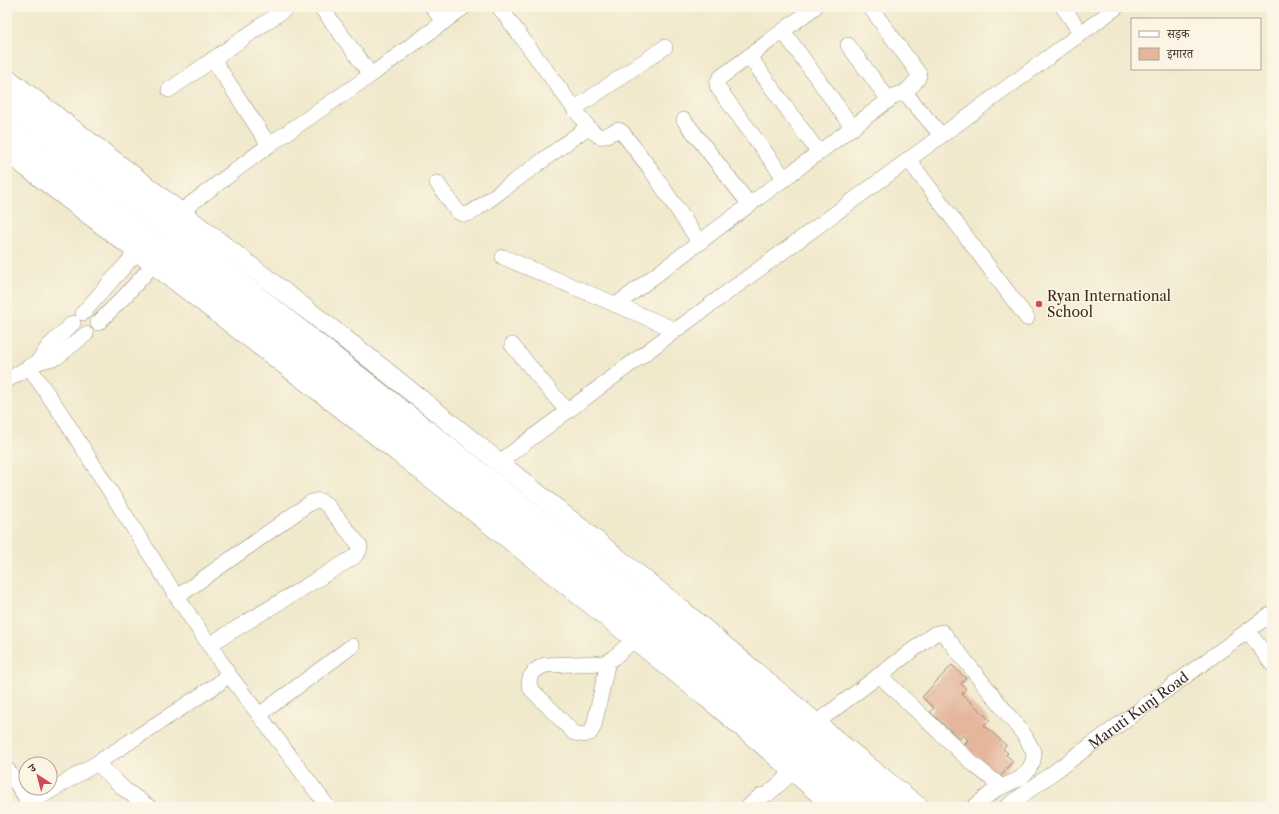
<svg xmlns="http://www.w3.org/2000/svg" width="1279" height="814" font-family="'Libre Caslon Text','Noto Serif Devanagari',serif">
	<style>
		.building { fill: #e4b69c }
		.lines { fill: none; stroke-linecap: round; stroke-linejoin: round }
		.minor-casing { stroke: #968a75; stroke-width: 16 }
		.major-casing { stroke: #968a75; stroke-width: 20 }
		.highway-casing { stroke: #968a75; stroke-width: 24 }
		.minor { stroke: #fff; stroke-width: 15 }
		.major { stroke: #fff; stroke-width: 19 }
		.highway { stroke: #fff; stroke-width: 22 }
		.poi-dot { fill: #d1495b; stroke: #fcf5e5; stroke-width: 1.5 }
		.labels { text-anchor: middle; stroke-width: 3; stroke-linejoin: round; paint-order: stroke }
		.poi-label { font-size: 14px; fill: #3b2a1e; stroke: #fcf5e5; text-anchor: start }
		.street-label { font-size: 14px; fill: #3b2a1e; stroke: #fcf5e5 }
	</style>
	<rect width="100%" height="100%" fill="#fcf5e5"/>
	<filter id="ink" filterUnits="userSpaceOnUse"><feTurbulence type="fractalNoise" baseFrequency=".025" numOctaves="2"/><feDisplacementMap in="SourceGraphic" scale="8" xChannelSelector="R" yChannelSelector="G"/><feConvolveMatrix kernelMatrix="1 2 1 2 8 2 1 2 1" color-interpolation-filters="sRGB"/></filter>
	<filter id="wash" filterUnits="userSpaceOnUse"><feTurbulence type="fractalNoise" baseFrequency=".012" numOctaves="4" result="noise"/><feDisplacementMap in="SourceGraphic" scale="16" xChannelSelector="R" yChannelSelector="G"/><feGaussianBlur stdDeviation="0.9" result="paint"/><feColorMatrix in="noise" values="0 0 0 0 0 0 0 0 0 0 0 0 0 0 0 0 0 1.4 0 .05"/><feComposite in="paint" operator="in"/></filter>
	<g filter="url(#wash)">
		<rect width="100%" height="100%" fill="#f0e9cc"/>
		<g id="blocks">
			<!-- building -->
			<path class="building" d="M952,665L966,678L961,684L966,689L962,694L990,720L984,725L1006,745L1003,749L1008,753L1006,755L1013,761L1000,777L989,767L984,771L975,763L979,759L975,755L973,758L962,747L968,740L963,735L960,739L930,712L934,708L922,697Z"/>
		</g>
	</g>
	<g filter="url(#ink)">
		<use href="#blocks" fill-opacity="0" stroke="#968a75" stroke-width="1"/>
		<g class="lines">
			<!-- minor casing -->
			<g class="minor-casing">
				<g id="minor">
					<path d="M321,7L371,75"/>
					<path d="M432,7L444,22"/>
					<path d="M499,7L588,127C603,142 602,136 618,130L622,132L649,167L700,243"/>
					<path d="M870,7L919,74C918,82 909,88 904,93"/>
					<path d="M1063,7L1081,33"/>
					<path d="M783,31L853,128"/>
					<path d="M848,45L889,100"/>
					<path d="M749,56L819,153"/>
					<path d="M213,59L269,145"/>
					<path d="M169,90L288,7"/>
					<path d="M574,109L665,47"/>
					<path d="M684,120L750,205"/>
					<path d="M908,159L1027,318"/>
					<path d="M785,179L718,88C716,83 718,81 721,77L815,7"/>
					<path d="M437,183L458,212C466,217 471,213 478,208L588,127"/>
					<path d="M180,212L269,145L371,75L464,7"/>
					<path d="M503,257L676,330"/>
					<path d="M616,305L894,96L899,94H906L941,135"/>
					<path d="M83,313L137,252"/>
					<path d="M98,323L123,298L154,264"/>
					<path d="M512,345L567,411"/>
					<path d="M38,362L48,347L73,323"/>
					<path d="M7,380L38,362L57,357L86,334"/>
					<path d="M498,463L676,330L1117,7"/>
					<path d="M177,597L310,503C317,500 320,499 327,505L360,546L359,551L354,557L209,645"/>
					<path d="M1248,631L1272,664"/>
					<path d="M608,661L594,726L590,733L584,735L574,733L531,689C525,678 535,669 545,665L604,663L612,659L634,640"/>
					<path d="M227,672L328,807"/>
					<path d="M879,675L972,763L1002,787"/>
					<path d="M259,715L352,646"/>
					<path d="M816,723L934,634L942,632L944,634L1025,736L1032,749L1034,754L1033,761L1029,769L1021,778L995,790L974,807"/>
					<path d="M97,763L124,789L149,807"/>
					<path d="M7,769L32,807"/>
					<path d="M24,807L97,763L218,684L224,678L227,672L225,668L177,597L60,412L29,367"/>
					<path d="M748,807L760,796L768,794L793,772"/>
					<path id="s1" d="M1006,807L1272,613"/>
				</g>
			</g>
			<!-- major casing -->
			<g class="major-casing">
				<g id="major">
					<path d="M7,78L368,357L680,608L840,743L919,807"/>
					<path d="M7,152C243,333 479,512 709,700C752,735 793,771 834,807"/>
				</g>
			</g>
			<!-- highway casing -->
			<g class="highway-casing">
				<g id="highway">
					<path d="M7,102L166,225L487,479L726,670L889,807"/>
					<path d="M7,129C294,351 581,573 858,807"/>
				</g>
			</g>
			<!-- minor -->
			<use href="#minor" class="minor"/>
			<!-- major -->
			<use href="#major" class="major"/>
			<!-- highway -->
			<use href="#highway" class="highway"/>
		</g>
	</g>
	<!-- markers -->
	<circle class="poi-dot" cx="1039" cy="304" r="4"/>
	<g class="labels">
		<!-- poi labels -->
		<g class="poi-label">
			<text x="1047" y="301">Ryan International<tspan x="1047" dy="16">School</tspan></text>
		</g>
		<!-- street labels -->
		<g class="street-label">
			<text dy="5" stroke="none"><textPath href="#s1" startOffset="164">Maruti Kunj Road</textPath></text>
		</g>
	</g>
	<!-- margin -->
	<rect width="1279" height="814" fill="none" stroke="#fcf5e5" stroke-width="24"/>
	<!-- legend -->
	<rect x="1131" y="18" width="130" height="52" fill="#fcf5e5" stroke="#afa495"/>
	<rect x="1139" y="31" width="20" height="6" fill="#ffffff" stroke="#afa495"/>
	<text x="1167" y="38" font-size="12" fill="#3b2a1e">सड़क</text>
	<rect x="1139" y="48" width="20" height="12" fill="#e4b69c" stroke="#afa495"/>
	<text x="1167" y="58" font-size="12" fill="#3b2a1e">इमारत</text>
	<!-- north arrow -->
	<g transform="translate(38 776) rotate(324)"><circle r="19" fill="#fcf5e5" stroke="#afa495"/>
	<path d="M0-3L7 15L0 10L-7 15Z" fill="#d1495b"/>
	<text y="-6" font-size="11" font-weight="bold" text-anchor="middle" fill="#3b2a1e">उ</text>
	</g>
</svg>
